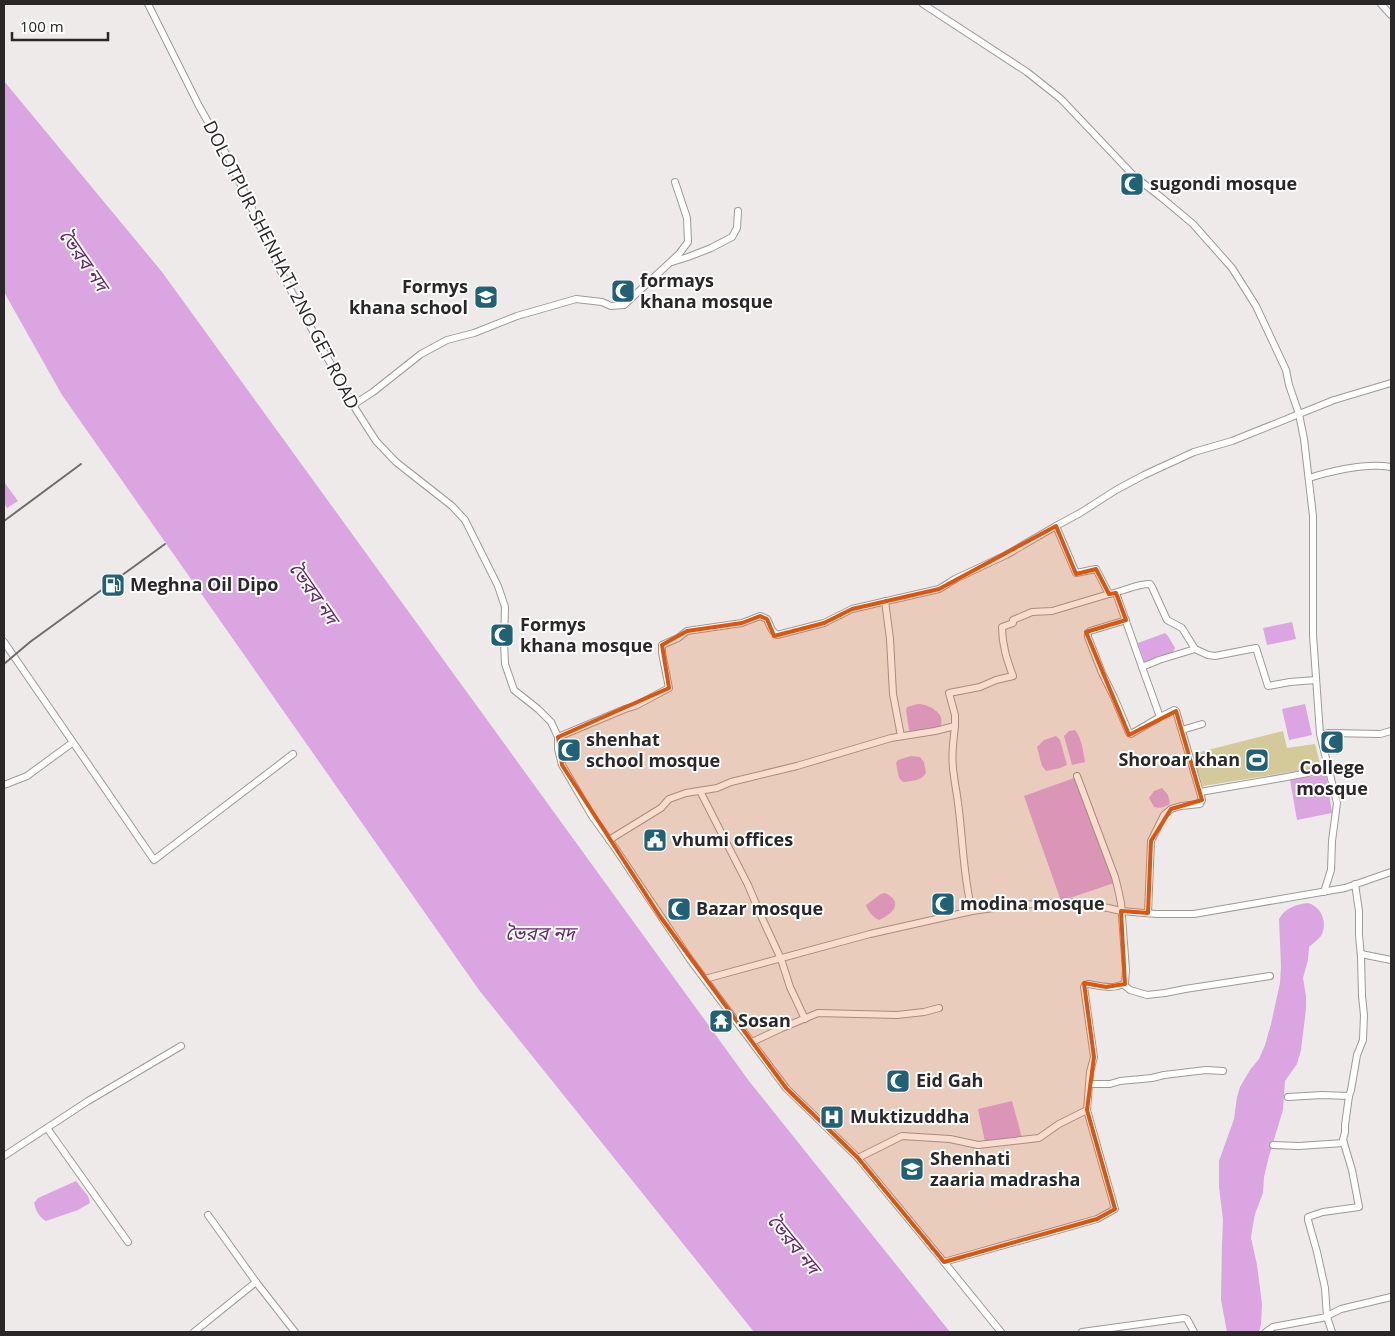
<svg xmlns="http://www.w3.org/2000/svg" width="1395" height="1336" font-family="'Open Sans','Noto Sans Bengali',sans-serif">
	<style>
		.pitch { fill: #d4c999 }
		.water { fill: #dba5e1 }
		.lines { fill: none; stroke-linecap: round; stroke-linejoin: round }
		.minor-casing { stroke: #9d9a99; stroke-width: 8 }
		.minor { stroke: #fff; stroke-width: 6 }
		.rail { stroke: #6f6c6c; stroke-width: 2 }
		.marked { fill: #de560d; fill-opacity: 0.2; stroke: #de560d; stroke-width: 4; stroke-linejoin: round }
		.labels { text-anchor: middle; stroke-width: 4; stroke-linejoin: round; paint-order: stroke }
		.poi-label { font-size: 18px; font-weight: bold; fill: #292727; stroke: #fff; text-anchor: start }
		.street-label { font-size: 18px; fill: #292727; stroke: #fff }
		.water-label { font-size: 19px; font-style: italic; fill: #67276e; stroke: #fff }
	</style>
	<rect width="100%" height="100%" fill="#eeeae9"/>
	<!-- pitch -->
	<path class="pitch" d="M1283,731L1287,748L1315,744L1321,767L1203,786L1192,754Z"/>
	<!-- water -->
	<g class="water">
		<path d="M4,81L162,272L749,1081L950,1332H754L479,990L62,395L4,292Z"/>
		<path d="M4,482L18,501L7,508L4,503Z"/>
		<path d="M1292,622L1296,639L1267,645L1263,628Z"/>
		<path d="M1165,633L1168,636L1175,648L1173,653L1145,663L1138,643Z"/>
		<path d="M918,704C929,704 947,714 940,727L911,732L909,730L906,710L907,707Z"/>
		<path d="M1305,704L1312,735L1289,740L1282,709Z"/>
		<path d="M1075,730C1082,739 1083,751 1085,762L1072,765L1064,736L1069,731Z"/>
		<path d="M1056,736L1060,740L1067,765L1060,768L1046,771L1042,766L1037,747L1044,740Z"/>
		<path d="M911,756L920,757L924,762L926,773C921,781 912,781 903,782L899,778L896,763L898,760Z"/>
		<path d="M1326,774L1332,813L1297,820L1290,780Z"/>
		<path d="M1077,777L1114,883L1061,901L1024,796Z"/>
		<path d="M1162,788L1168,795L1170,804C1164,807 1160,809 1154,807L1149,798L1154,791Z"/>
		<path d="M885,893C904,902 893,914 879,920C873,917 868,912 866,905L881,894Z"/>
		<path d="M1308,903C1322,907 1328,923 1321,936C1318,940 1313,943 1309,947L1308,960L1303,978L1306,996V1009L1301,1050L1297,1064L1285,1081L1283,1110L1269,1156L1264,1177L1263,1193L1255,1214L1252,1230L1251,1238L1257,1265L1262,1304L1261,1324L1259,1332H1227L1221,1300L1222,1244L1223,1220L1219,1187V1161L1234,1119L1237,1097L1240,1087L1250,1070L1259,1059L1265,1045L1271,1024L1280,983L1281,966L1279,919C1285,908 1297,904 1308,903Z"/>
		<path d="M1012,1101L1022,1138L985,1142L978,1109Z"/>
		<path d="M76,1181L88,1196L90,1203L78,1210L46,1221C39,1217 36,1211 34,1203L38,1198Z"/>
	</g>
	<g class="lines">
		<!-- minor casing -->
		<g class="minor-casing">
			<g id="minor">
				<path d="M148,4L199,106L230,161L283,276L353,405L376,441L396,462L452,506L465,520L498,586L505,607L504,642L505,664L514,690L538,709L551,722L558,737V749L562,765L592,816L615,848L691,961L786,1088L858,1158L944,1262L1001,1332"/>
				<path d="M923,4L1027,72L1061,99L1134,176L1162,198L1193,224L1232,268L1256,306L1286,370L1289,385L1299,414L1304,439L1313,516V635L1320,734L1337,803L1332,841L1331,870L1324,892"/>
				<path d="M1381,4L1391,15"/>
				<path d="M672,262L688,257L711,248L732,237L737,228L738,211"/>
				<path d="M353,405L373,392L421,354L447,340L474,333L517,316L576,299L602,302L611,306L624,305L679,254L688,242L687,218L675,182"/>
				<path d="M1309,478C1332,471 1367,463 1391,467"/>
				<path d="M1116,593L1142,667L1159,660L1195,649"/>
				<path d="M885,601L890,639L893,694L901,736"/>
				<path d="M1126,620L1090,631L1088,633V637L1102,673L1114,697L1129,733L1131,734L1160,717"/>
				<path d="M4,642L154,860L293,754"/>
				<path d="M1142,667L1160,717L1174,710L1176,711L1200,792L1287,777L1308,773L1327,767"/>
				<path d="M1316,680L1290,682L1268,686L1256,648L1215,656L1208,655L1195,649L1182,628L1167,620L1152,587L1150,584C1135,584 1123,592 1109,594L1096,569L1076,573L1056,526L1080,513L1116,490L1144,475L1194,452L1232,441L1334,400L1391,383"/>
				<path d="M955,726C953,743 951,760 954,776C955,785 957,794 958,803C963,839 963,876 972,911"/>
				<path d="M1182,730L1202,724"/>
				<path d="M1321,735L1329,733L1380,734L1391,731"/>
				<path d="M558,737L625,709L635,706L669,688L662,653V645L678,638L687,631L742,623L760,616L767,619L772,630L777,635L824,623L852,609L939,589L955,579L1006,555L1056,526"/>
				<path d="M4,785L27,776L72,743"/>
				<path d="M700,791L748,885L762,918L781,959L790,987L805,1019"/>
				<path d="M609,840L661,808L669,799L686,793L717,788L731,782L797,766L891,738L935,731L955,726V715L949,693L980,687L996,680L1013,676C1007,660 1002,645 1002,627L1013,623V620L1032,612L1052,611L1109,594"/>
				<path d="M1148,913L1151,841L1164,815L1171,809L1181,806L1200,804L1202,800L1200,792"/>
				<path d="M1361,954L1391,960"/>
				<path d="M705,979L870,934L972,911L1015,905L1082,902L1121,911L1156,914H1194L1345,888L1391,872"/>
				<path d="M1124,985L1130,990L1147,995L1165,993L1185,989L1270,976"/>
				<path d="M752,1042L782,1028L818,1013L897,1015L924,1012L939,1008"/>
				<path d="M1090,1084H1110L1120,1081L1152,1078L1164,1075L1206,1070L1223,1071"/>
				<path d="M1288,1097L1322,1095L1349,1096"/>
				<path d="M47,1128L128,1242"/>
				<path d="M1273,1145L1299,1146L1344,1143"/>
				<path d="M4,1156L88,1101L181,1046"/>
				<path d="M858,1158L902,1136L950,1139L978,1145L1039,1138L1059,1124L1087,1110"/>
				<path d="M208,1215L256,1282L295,1332"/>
				<path d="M944,1262L1097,1219L1115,1209L1087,1110L1090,1072L1094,1057L1084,987L1085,985L1088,984C1100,986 1114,990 1125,983L1126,970L1121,903L1118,889L1115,877L1077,776"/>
				<path d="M1327,1316L1341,1309L1391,1297"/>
				<path d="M1327,1317L1332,1332"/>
				<path d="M194,1332L256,1282"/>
				<path d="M1082,1332L1184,1318L1187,1319L1194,1332"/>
				<path d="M1266,1332L1273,1327L1327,1317L1325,1288L1317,1252L1308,1220V1217L1323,1212L1359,1207L1352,1170L1343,1140L1345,1132V1125L1349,1096L1351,1090L1357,1055L1363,1040L1364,1015L1362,996L1361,957L1359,935V911L1355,884"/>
			</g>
		</g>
		<!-- minor -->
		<use href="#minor" class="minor"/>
		<!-- rail -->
		<g class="rail">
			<path d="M4,521L81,464"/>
			<path d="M4,664L30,642L165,544"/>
		</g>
	</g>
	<!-- marked area -->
	<path class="marked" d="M1056,526L1076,574L1096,569L1109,594L1116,593L1126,620L1086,632L1129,735L1176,711L1202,800L1171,809L1151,841L1148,913L1121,911L1125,984L1106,987L1084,983L1094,1057L1087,1110L1115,1209L1097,1219L944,1262L858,1158L786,1088L659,915L562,765L558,737L669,688L662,645L687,631L742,623L760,616L767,619L774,636L824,623L852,609L939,589Z"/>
	<!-- icons -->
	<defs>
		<g id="mosque-square" transform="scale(1.25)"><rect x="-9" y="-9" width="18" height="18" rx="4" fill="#206175" stroke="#fff"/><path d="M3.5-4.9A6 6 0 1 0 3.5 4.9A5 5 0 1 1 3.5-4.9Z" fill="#fff"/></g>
		<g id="school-square" transform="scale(1.25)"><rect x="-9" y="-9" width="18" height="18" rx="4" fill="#206175" stroke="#fff"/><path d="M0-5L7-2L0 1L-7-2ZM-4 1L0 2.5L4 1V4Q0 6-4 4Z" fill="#fff"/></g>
		<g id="fuel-square" transform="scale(1.25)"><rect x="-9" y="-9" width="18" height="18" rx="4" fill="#206175" stroke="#fff"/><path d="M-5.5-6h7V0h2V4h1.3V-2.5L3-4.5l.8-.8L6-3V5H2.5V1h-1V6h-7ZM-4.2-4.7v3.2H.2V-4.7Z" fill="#fff"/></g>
		<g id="stadium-square" transform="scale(1.25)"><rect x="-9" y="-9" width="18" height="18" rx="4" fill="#206175" stroke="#fff"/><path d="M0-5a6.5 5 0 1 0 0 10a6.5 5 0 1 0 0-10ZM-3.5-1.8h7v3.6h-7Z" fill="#fff"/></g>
		<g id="civic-square" transform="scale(1.25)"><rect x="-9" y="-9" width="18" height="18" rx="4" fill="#206175" stroke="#fff"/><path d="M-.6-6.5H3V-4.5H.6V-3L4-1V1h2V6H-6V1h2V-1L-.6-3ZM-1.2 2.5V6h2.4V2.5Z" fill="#fff"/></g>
		<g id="temple-square" transform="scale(1.25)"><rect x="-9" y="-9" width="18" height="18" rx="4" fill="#206175" stroke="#fff"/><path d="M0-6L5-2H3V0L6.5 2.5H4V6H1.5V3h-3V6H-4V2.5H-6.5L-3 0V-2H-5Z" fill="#fff"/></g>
		<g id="hospital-square" transform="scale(1.25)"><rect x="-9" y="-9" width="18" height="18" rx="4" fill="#206175" stroke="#fff"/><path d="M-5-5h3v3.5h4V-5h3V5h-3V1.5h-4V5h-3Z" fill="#fff"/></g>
		<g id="university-square" transform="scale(1.25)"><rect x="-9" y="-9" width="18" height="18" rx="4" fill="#206175" stroke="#fff"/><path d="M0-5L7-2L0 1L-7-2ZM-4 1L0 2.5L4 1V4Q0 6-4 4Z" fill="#fff"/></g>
	</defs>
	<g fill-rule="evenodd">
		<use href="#mosque-square" x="1132" y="184"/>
		<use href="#mosque-square" x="623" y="291"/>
		<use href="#school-square" x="486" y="297"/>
		<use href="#fuel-square" x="113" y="585"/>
		<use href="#mosque-square" x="502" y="635"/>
		<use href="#mosque-square" x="1332" y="742"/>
		<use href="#mosque-square" x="569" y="750"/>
		<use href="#stadium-square" x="1257" y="760"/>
		<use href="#civic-square" x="655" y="840"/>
		<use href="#mosque-square" x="943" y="904"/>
		<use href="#mosque-square" x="679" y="909"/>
		<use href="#temple-square" x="721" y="1021"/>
		<use href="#mosque-square" x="898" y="1081"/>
		<use href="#hospital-square" x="832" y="1117"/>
		<use href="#university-square" x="912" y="1169"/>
	</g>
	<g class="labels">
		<!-- poi labels -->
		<g class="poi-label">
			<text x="1150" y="190">sugondi mosque</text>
			<text x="640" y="287">formays<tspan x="640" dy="21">khana mosque</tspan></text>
			<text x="468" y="293" text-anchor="end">Formys<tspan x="468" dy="21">khana school</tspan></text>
			<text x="130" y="591">Meghna Oil Dipo</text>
			<text x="520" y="631">Formys<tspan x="520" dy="21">khana mosque</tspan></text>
			<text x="586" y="746">shenhat<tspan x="586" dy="21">school mosque</tspan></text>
			<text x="1240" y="766" text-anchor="end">Shoroar khan</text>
			<text x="1332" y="774" text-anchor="middle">College<tspan x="1332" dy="21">mosque</tspan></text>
			<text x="672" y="846">vhumi offices</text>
			<text x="960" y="910">modina mosque</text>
			<text x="696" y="915">Bazar mosque</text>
			<text x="738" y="1027">Sosan</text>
			<text x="916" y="1087">Eid Gah</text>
			<text x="850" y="1123">Muktizuddha</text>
			<text x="930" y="1165">Shenhati<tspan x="930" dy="21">zaaria madrasha</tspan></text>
		</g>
		<!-- street labels -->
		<g class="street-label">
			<text transform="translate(281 265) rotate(63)" y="6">DOLOTPUR SHENHATI 2NO GET ROAD</text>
		</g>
		<!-- water labels -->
		<g class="water-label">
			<text transform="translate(84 260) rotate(55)" y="7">ভৈরব নদ</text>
			<text transform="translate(314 593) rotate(55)" y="7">ভৈরব নদ</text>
			<text x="540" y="940">ভৈরব নদ</text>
			<text transform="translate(794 1244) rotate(51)" y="7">ভৈরব নদ</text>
		</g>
	</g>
	<!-- border -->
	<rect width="1395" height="1336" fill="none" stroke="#292727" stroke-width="10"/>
	<!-- scale -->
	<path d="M12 32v8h96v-8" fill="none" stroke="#292727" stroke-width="2.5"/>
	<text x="20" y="32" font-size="15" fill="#292727" stroke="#ffffff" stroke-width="4" paint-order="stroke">100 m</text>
</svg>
